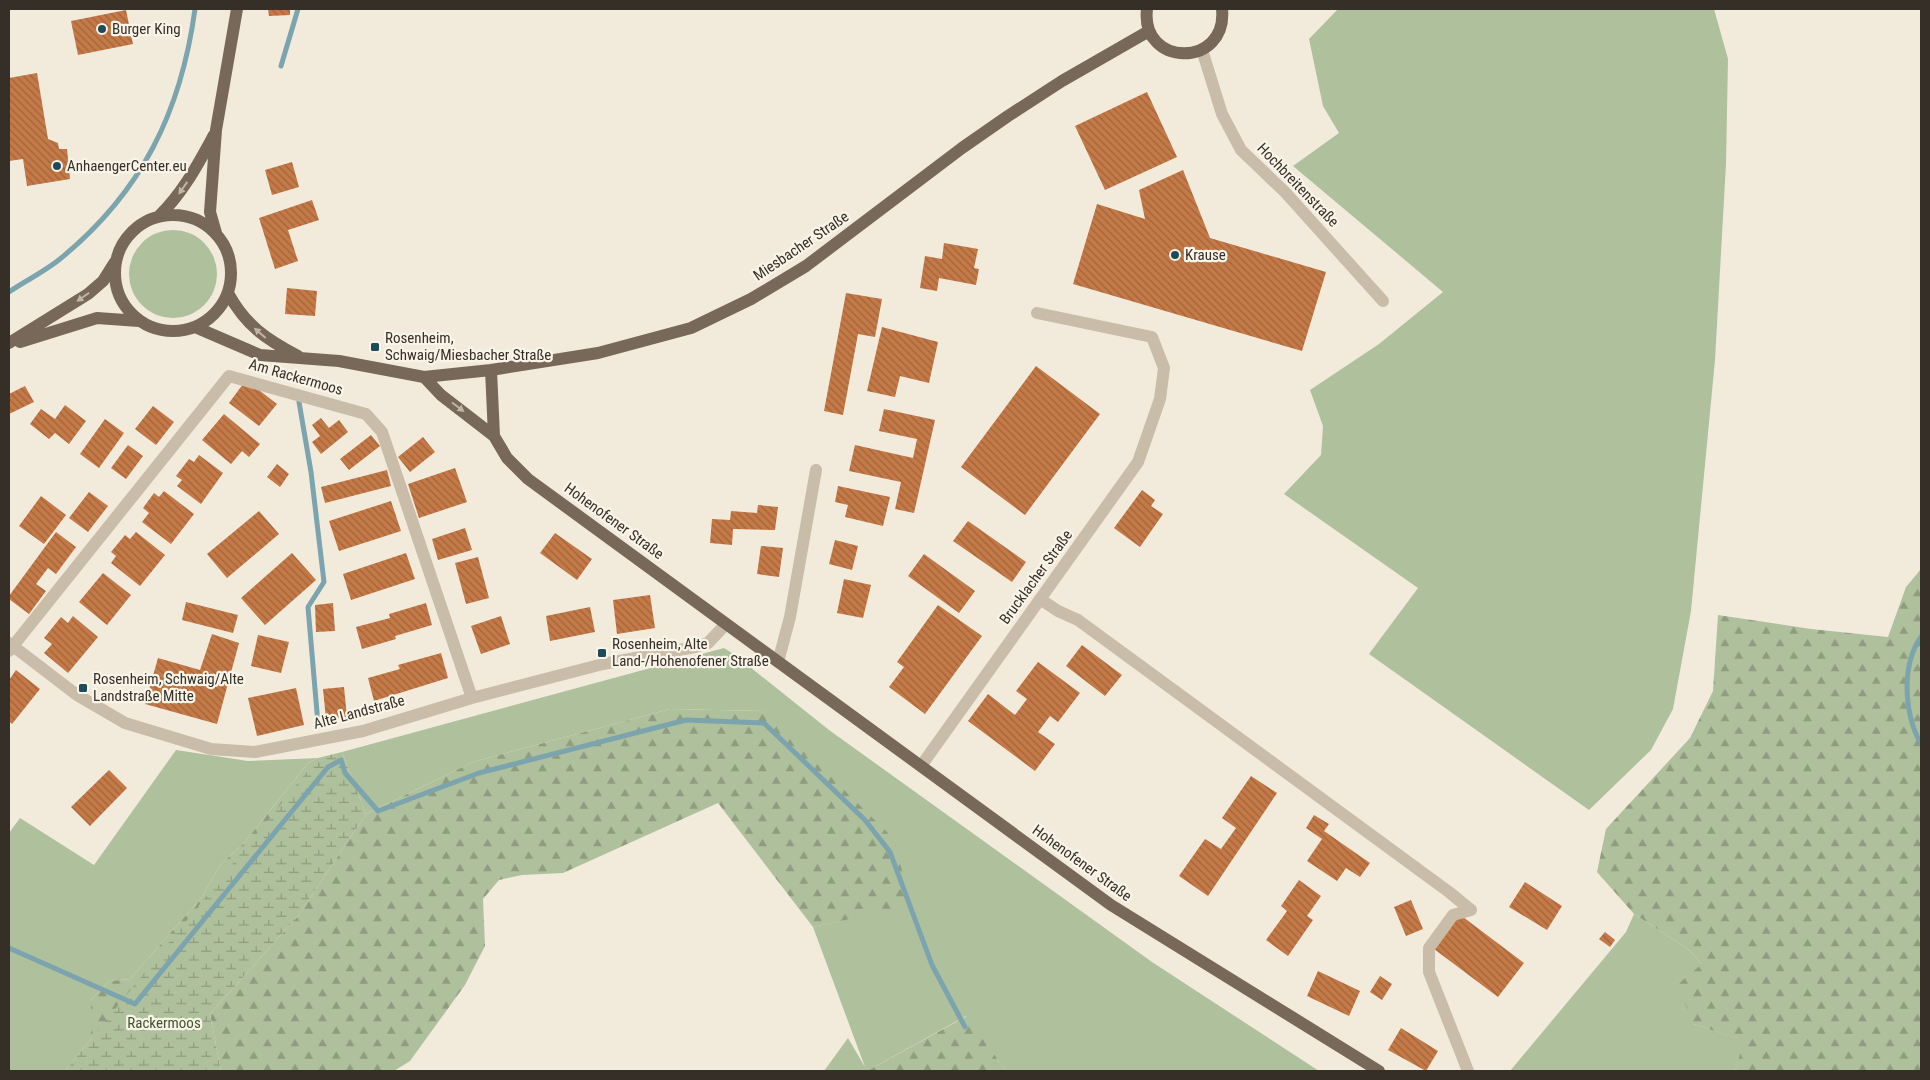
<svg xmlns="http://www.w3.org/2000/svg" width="1930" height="1080" font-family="'Roboto Condensed',sans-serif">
	<defs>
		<pattern id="forest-firs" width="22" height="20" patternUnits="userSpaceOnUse" patternTransform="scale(1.25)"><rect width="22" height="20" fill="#afc09c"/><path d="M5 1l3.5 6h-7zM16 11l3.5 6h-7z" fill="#8f9c7f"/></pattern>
		<pattern id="wetland-marsh" width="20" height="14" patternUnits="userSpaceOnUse" patternTransform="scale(1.25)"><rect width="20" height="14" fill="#afc09c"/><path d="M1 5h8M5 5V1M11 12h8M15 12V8" fill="none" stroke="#8f9c7f"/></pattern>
		<pattern id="building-back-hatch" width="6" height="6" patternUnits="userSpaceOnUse" patternTransform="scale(1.25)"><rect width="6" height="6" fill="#c47947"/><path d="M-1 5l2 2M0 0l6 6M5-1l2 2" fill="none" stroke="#a0643b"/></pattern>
	</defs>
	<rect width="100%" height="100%" fill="#f2ebdc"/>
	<path fill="#afc09c" d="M1338,9H1714L1728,59L1726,164L1715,360L1691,611L1673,709L1651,750L1589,810L1369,654L1418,588L1284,494L1321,455L1323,426L1310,390L1379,344L1443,292L1293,166L1339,133L1323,106L1309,39Z
		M129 274a44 44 0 1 1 88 0a44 44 0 1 1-88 0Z
		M724,648L735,655L829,730L1152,962L1319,1071H1006L966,1016L867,1071H824L848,1038L865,1067L813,927L910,905L764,711L670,709L473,762L366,814L342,752Z
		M176,750L248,761L318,758L308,763L244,843L220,865L202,897L130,979L109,981L91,1000V1039L65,1071H9V833L20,818L94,865Z
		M1634,914L1688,949L1702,964L1694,1024L1745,1041L1735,1071H1510L1626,932Z"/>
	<path fill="url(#forest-firs)" d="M1921,569V1071H1735L1744,1041L1694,1024L1677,985L1702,964L1688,949L1634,914L1597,872L1606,829L1690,738L1713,691L1718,615L1811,629L1888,637L1906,587Z
		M670,709L764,711L895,840L910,906L813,927L718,803L563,873L522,875L499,880L483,899L485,946L465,985L410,1061L394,1071H221L210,1014L298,916L366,814L473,762Z
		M318,758L331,763L91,1039V1000L109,981L130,979L202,897L220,865L244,843L308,763Z
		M967,1016L1006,1071H867Z"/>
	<path fill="url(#wetland-marsh)" d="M342,752L366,814L298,916L210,1014L221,1071H65L318,758Z"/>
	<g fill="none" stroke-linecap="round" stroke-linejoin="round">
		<path stroke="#7ba4ae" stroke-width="5" d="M281,66L298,9
			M9,292C25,281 44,272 60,259C142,192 181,112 195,9
			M299,402L311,472L324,582L308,607L318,724
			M1921,637C1901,665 1904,714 1921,744
			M9,948L135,1004L328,767L341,760L345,773L378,811L479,773L686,720L764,723L865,820L890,852L932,965L965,1027"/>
	</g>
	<path fill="url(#building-back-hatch)" d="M268,9H290V15L269,16Z
		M126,10L133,44L78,55L71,21Z
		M37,73L48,139L58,143L59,149H67L70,179L27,186L23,159L9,161V78Z
		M1147,92L1177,157L1105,190L1075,126Z
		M292,162L299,187L272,195L265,170Z
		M1183,170L1210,238L1326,272L1302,351L1073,284L1097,204L1145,219L1139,190Z
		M312,200L319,220L288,230L298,261L275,269L259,218Z
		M944,243L978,249L974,268L979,269L976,285L939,278L937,291L920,288L925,256L942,259Z
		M287,288L317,291L315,316L285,314Z
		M846,293L882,299L875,337L858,334L843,415L824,411Z
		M882,327L938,342L929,383L900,376L895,397L867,391Z
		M1036,366L1100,414L1025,515L961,467Z
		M246,380L277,404L259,426L229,403Z
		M25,386L34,402L9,414V394Z
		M65,405L86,421L69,444L55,433L49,439L30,424L41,409L55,419Z
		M153,406L174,422L156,445L135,429Z
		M884,409L935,420L914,513L895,509L901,482L849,471L855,445L913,458L917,439L879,431Z
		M224,414L260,444L249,457L242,451L231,464L202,440Z
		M321,418L329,428L339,420L348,432L321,454L312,442L320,436L312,425Z
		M105,419L124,433L99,468L80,454Z
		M371,435L380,446L349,470L340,459Z
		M423,437L435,452L410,472L398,457Z
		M128,445L143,456L126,479L111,468Z
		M199,455L223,473L201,504L177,486L182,480L176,476L189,459L194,462Z
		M277,464L289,474L280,487L267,477Z
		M455,468L467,502L419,518L408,484Z
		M387,470L391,486L325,503L321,487Z
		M838,486L890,497L883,526L845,517L848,505L835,502Z
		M1142,490L1155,500L1151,506L1163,514L1140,547L1114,528Z
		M164,491L194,514L171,544L142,522L149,513L143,508L154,493L159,497Z
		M89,492L108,506L88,532L69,518Z
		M41,496L66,515L44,544L19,526Z
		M391,501L401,531L339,551L329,521Z
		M758,505L778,507L775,530L733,529L732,545L710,543L712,519L730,520L731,511L757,513Z
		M259,511L279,534L227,578L207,554Z
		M968,521L1026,562L1012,582L953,541Z
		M465,528L472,550L438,560L432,539Z
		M56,532L76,547L56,574L48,568L36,584L46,591L29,614L9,599V596Z
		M136,532L165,555L140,586L111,563L116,556L111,552L125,535L130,539Z
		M555,533L592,559L577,580L540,553Z
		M835,540L858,546L852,570L829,564Z
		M761,546L783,548L779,577L757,574Z
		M292,553L316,580L265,625L241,598Z
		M406,553L415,579L351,600L343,574Z
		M924,554L975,591L959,613L908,576Z
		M478,557L489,598L466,604L455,563Z
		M103,573L131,595L107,625L79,602Z
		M844,579L871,585L863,618L837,613Z
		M650,595L655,628L617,634L613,600Z
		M186,602L238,615L233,633L182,620Z
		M333,603L335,631L316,632L315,605Z
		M426,603L432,625L395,636L396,639L362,649L356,627L390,618L389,614Z
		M938,605L982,636L925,714L889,687L904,667L897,662Z
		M590,607L595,632L550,641L546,616Z
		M73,616L98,637L68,673L44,653L52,644L44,638L61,617L68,623Z
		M501,616L510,644L481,654L471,626Z
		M212,634L239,643L217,724L145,704L158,658L200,670Z
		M258,635L289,642L281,673L251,666Z
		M1082,645L1122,675L1105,696L1066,666Z
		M441,653L448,678L374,701L368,678L400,669L398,665Z
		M1038,662L1080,693L1058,722L1050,716L1038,732L1055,744L1035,771L968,721L988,694L1015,715L1027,699L1016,691Z
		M16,670L40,689L12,724L9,721V680Z
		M344,687L347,717L326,719L323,689Z
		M296,688L304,725L257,736L248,698Z
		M109,770L127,788L90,826L71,807Z
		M1251,776L1277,793L1208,896L1179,876L1205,839L1221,849L1236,828L1222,818Z
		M1314,815L1329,824L1324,831L1370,863L1360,877L1346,868L1337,881L1307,861L1322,839L1306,828Z
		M1299,880L1321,896L1307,916L1313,920L1288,956L1266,940L1287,911L1281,906Z
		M1525,882L1562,906L1547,930L1509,907Z
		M1411,900L1423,929L1406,936L1394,907Z
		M1459,914L1524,963L1498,997L1434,949Z
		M1605,932L1615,940L1610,947L1599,939Z
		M1318,971L1360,991L1349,1016L1307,996Z
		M1380,976L1392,984L1382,1000L1370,992Z
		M1401,1028L1438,1051L1426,1071L1388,1050Z"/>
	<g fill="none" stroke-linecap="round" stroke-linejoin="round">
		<path stroke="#c9bca8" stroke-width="12" d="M1202,50L1222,114L1241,150L1285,192L1383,301
			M1040,599L1058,611L1078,620L1449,892L1471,910
			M9,643L77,695L125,723L211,749L255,752L363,731L472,698L603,664L695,647L708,643L726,624
			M9,651L229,376L366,414L382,432L472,698
			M778,662L790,617L816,470
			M921,766L1138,462L1160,399L1164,368L1152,337L1037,313
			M1468,1071L1429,972V948L1453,915L1471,910"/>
		<path stroke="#786859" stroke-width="12" d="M1147,9C1140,68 1228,68 1222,9
			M115 273a58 58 0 1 1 116 0a58 58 0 1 1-116 0Z
			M159,216C183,193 198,164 214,135
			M216,233L210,212L216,130L237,9
			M228,293C246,326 266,339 298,356
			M195,327L260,355L339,361L424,377L491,370L598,353L691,328L751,299L806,266L962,148L1008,116L1062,81L1149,31
			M20,342L97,318L139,321
			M9,343L88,294L103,281L115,262
			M491,370L494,436L507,458L528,479L1111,905L1379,1071
			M424,377L441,395L494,436"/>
	</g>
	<defs><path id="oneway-solid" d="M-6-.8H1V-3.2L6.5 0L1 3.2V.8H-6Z" transform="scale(1.25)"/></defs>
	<g fill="#bfb5a8">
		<use href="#oneway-solid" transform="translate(183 188) rotate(125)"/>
		<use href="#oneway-solid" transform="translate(83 297) rotate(145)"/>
		<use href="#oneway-solid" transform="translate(260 333) rotate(-139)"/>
		<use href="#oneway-solid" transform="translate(458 407) rotate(37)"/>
	</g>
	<g fill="#1e4b57" stroke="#f9f4e8" stroke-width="2">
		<circle cx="102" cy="29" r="5"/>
		<circle cx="57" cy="166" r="5"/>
		<circle cx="1175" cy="255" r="5"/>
		<rect x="370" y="342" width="10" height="10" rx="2.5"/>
		<rect x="597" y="648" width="10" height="10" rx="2.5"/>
		<rect x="78" y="683" width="10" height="10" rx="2.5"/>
	</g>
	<g text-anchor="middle" stroke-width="4.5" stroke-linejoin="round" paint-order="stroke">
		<g font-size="15" fill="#362f28" stroke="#f9f4e8" text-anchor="start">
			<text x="112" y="34">Burger King</text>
			<text x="67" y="171">AnhaengerCenter.eu</text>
			<text x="1185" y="260">Krause</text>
			<text x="385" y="343">Rosenheim,<tspan x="385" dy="17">Schwaig/Miesbacher Straße</tspan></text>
			<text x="612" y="649">Rosenheim, Alte<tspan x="612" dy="17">Land-/Hohenofener Straße</tspan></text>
			<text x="93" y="684">Rosenheim, Schwaig/Alte<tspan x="93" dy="17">Landstraße Mitte</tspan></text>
		</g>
		<g font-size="15" fill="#362f28" stroke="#f9f4e8">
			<text transform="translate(1298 185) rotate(46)" y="5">Hochbreitenstraße</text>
			<text transform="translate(801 246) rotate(-34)" y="5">Miesbacher Straße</text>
			<text transform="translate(296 377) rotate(16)" y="5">Am Rackermoos</text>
			<text transform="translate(614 521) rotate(36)" y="5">Hohenofener Straße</text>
			<text transform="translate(1036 577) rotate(-54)" y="5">Brucklacher Straße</text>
			<text transform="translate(359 712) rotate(-15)" y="5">Alte Landstraße</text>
			<text transform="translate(1082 863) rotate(36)" y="5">Hohenofener Straße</text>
		</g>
		<g font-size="15" fill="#3f542c" stroke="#f9f4e8">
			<text x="164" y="1028">Rackermoos</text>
		</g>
	</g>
	<rect width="1930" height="1080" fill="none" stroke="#362f28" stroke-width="20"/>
</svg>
